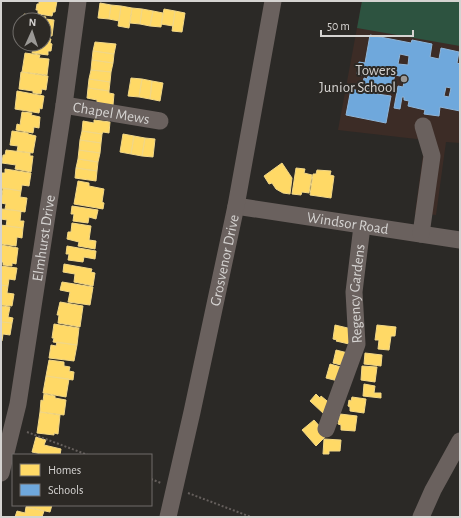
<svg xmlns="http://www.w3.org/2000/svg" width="461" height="518" font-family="'Alegreya Sans',sans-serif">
	<rect width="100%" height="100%" fill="#2b2926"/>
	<path fill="#3c2c26" d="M362,1H460V143L446,142L436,215L415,213L425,140L338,130Z"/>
	<path fill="#2d5340" d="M362,1H460V46L357,28Z"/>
	<path fill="#ffd966" stroke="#f2d786" d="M39,1H57L55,12H53L52,16L38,14V10H36L37,4H39Z
		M100,3L111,5L109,19L98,18Z
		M111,5L121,6L119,21L109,19Z
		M121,6L132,8L129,28L118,26Z
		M132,8L142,9L140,24L130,23Z
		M142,9L153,11L150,26L140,24Z
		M164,9L175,11L173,26L161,24Z
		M153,11L163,13L161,27L150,26Z
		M175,11L185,13L182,32L172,31Z
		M24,14L38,17L39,16L46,17L45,19L54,20L52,36L44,35V20H24Z
		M44,38L51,39L50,43L52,44L51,51H48V55L32,53L33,49L22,47L23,44H44Z
		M95,42L116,44L114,54L93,51Z
		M93,51L114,54L113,63L92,60Z
		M25,53L40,55L39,58L49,59L47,75L22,72Z
		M92,60L113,63L111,72L91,70Z
		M91,70L111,72L110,82L89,79Z
		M21,72L48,76L46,90L42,89L41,94L33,93V91L19,89Z
		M131,78L142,79L139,97L128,96Z
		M89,79L110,82L109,91L88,88Z
		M142,79L152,81L150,99L139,97Z
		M152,81L163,83L160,101L150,99Z
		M88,88L109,91V93L114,94L113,105L97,103V100L87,98Z
		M17,91L44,96L42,109L40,108L39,113L15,109Z
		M22,112L32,113L31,115L40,117L39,128L34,127L33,133L16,130L17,124L20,125Z
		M94,120L110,122L109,133L103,132L102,134L82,131L83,121L94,123Z
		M12,131L28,133V134L36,136L33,153L17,151L18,146L10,145Z
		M82,131L102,134L101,143L80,140Z
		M123,134L134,136L131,154L120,152Z
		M134,136L145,138L142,156L131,154Z
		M145,138L155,139L153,157L142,156Z
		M80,140L101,143L100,153L79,150Z
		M6,150L30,153V156H33L31,172L15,169L16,165L2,163L3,155H5Z
		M79,150L100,153L98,162L78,159Z
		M78,159L98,162L97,171L76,168Z
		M282,163L292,178L290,194L283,193L276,189L272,183L269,184L264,176Z
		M76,168L97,171L96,181L75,178Z
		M296,168L305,169L304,173L312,175L309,193L302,192L301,195L292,194Z
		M5,169L31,173L29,186L22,185L21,191L1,188V173H5Z
		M317,170L331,171L330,175L334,176L331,198L310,195L313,174H316Z
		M78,181L89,183V186L104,189L102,202L104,203L103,209L74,204Z
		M3,188L21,191L20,197L27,198L25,212L5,209L6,204L1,203Z
		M72,206L98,210L96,219L89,217L88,223L73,221L74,214H71Z
		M2,209L21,211L20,221H24L23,228L6,226L7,220L1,219Z
		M72,223L91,226L89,240L96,241L95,249L78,246L79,242L67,239L68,232H71Z
		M1,225L23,228L22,238L17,237L16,246L1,244Z
		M1,245L18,248L16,264L12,263V266L3,265V262H1Z
		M67,246L96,251L95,259L84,257L83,262L68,260L69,254H66Z
		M64,264L92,269L91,272L95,273L93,286L74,282L75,274L63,272Z
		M1,266L17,268L15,280L9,279L8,286L1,285Z
		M62,282L93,287L90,305L68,302L70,292L60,290Z
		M1,285L8,286L7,293L14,294L12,306L1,305Z
		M60,302L83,306L80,327L58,323L59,315H57Z
		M1,306L10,307L8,317L13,318L12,323L1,322Z
		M1,322L12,323L10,335L3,334L2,341H1Z
		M54,324L79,328L77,345L53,342L54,338H52Z
		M335,325L352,329L349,344L336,341L337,340L333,339Z
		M377,325L396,327L395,336H391L389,350L378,349L379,340H375Z
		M57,342L77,345L74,361L49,358L51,345L56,346Z
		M336,350L348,353L345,366L333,363Z
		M365,353L382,355L381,366L364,364Z
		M49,360L64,362V366L70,367L69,371L74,372L73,380L46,376Z
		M330,364L341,367L338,381L326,378Z
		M362,366L377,367L375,382L361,380Z
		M46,376L69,379L66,397L43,393Z
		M364,384L375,386L374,393H381V398L363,396Z
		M44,394L55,396V398L66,400L64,415L40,412L41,400L43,401Z
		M316,394L320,398L321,396L332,405L324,414L310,401Z
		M352,397L366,399L364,413L350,411V407L348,406L349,400L351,401Z
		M40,412L60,415L58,434L54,433V435L37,433Z
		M340,414L357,416L355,431L341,430V425L338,424Z
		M314,420L323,430L326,436L316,446L302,430Z
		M36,437L46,440L44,445L61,449L60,455H41V454L32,452Z
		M324,439L341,440L340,451H329V454H323Z
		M27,505H52L50,512L26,507Z
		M26,507L44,511L42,517H43H15L17,511L25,513Z"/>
	<path fill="#6fa8dc" stroke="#8eb5d9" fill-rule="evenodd" d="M370,35L411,43L412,40L432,44L430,57L439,59L441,48L459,52L457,63L460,64V111L440,107L439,116L424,114L425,110L408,106L409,101L404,100V97H402L400,109L394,108L398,86L403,87L405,77L395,75L392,86L381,84L380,91L378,90L377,94L391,96L386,123L346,115L351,89L365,92L366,88L362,87L364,78L367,79L368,76L357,74L359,62L365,63ZM400,54L409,56L408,65L398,64ZM446,87L451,88L449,97L444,96Z"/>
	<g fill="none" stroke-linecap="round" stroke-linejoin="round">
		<path stroke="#655f5c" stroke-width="2" stroke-dasharray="2 2" stroke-linecap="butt" d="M27,432L88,455
			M151,479L161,483
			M188,493L251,517"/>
		<g stroke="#6a615e" stroke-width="17">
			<path id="s1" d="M64,105L160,121"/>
			<path id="s2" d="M236,206L460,240"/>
			<path d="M421,234L432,156L423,126"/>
			<path id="s3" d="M326,429L357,344L354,292L362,226"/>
			<path id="s4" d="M1,473L18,404L64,105L78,1"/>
			<path id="s5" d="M168,517L192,412L236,206L273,1"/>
			<path d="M421,517L433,490L460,441"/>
		</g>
	</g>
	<circle fill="#9a9895" stroke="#2c2925" stroke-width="1.5" cx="404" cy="79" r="4"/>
	<g text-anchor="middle" stroke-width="4" stroke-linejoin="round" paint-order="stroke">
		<g font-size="15" fill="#d5d3d1" stroke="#2c2925" text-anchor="end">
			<text x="396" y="75">Towers<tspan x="396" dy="17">Junior School</tspan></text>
		</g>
		<g font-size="15" fill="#d5d3d1" stroke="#2c2925">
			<text dy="5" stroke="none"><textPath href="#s1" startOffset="48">Chapel Mews</textPath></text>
			<text dy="5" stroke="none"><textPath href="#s2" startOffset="113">Windsor Road</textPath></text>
			<text dy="5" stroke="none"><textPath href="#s4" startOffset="239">Elmhurst Drive</textPath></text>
			<text dy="5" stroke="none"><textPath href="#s5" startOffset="263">Grosvenor Drive</textPath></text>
			<text dy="5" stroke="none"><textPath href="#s3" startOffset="141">Regency Gardens</textPath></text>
		</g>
	</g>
	<rect width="461" height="518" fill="none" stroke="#d5d3d1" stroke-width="4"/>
	<rect x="12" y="454" width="140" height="52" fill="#2c2925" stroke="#706d6a"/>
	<rect x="20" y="464" width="20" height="12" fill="#ffd966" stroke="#706d6a"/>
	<text x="48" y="474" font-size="12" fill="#d5d3d1">Homes</text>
	<rect x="20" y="484" width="20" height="12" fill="#6fa8dc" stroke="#706d6a"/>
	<text x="48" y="494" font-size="12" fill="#d5d3d1">Schools</text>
	<g transform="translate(32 32) rotate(3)"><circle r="19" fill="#2c2925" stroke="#706d6a"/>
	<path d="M0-3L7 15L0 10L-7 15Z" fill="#9a9895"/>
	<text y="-6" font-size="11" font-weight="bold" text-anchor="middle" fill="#d5d3d1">N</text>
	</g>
	<path d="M321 30v6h92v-6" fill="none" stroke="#d5d3d1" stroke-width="2"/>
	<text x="327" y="30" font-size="12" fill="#d5d3d1" stroke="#2c2925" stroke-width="3" paint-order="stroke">50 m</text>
</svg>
